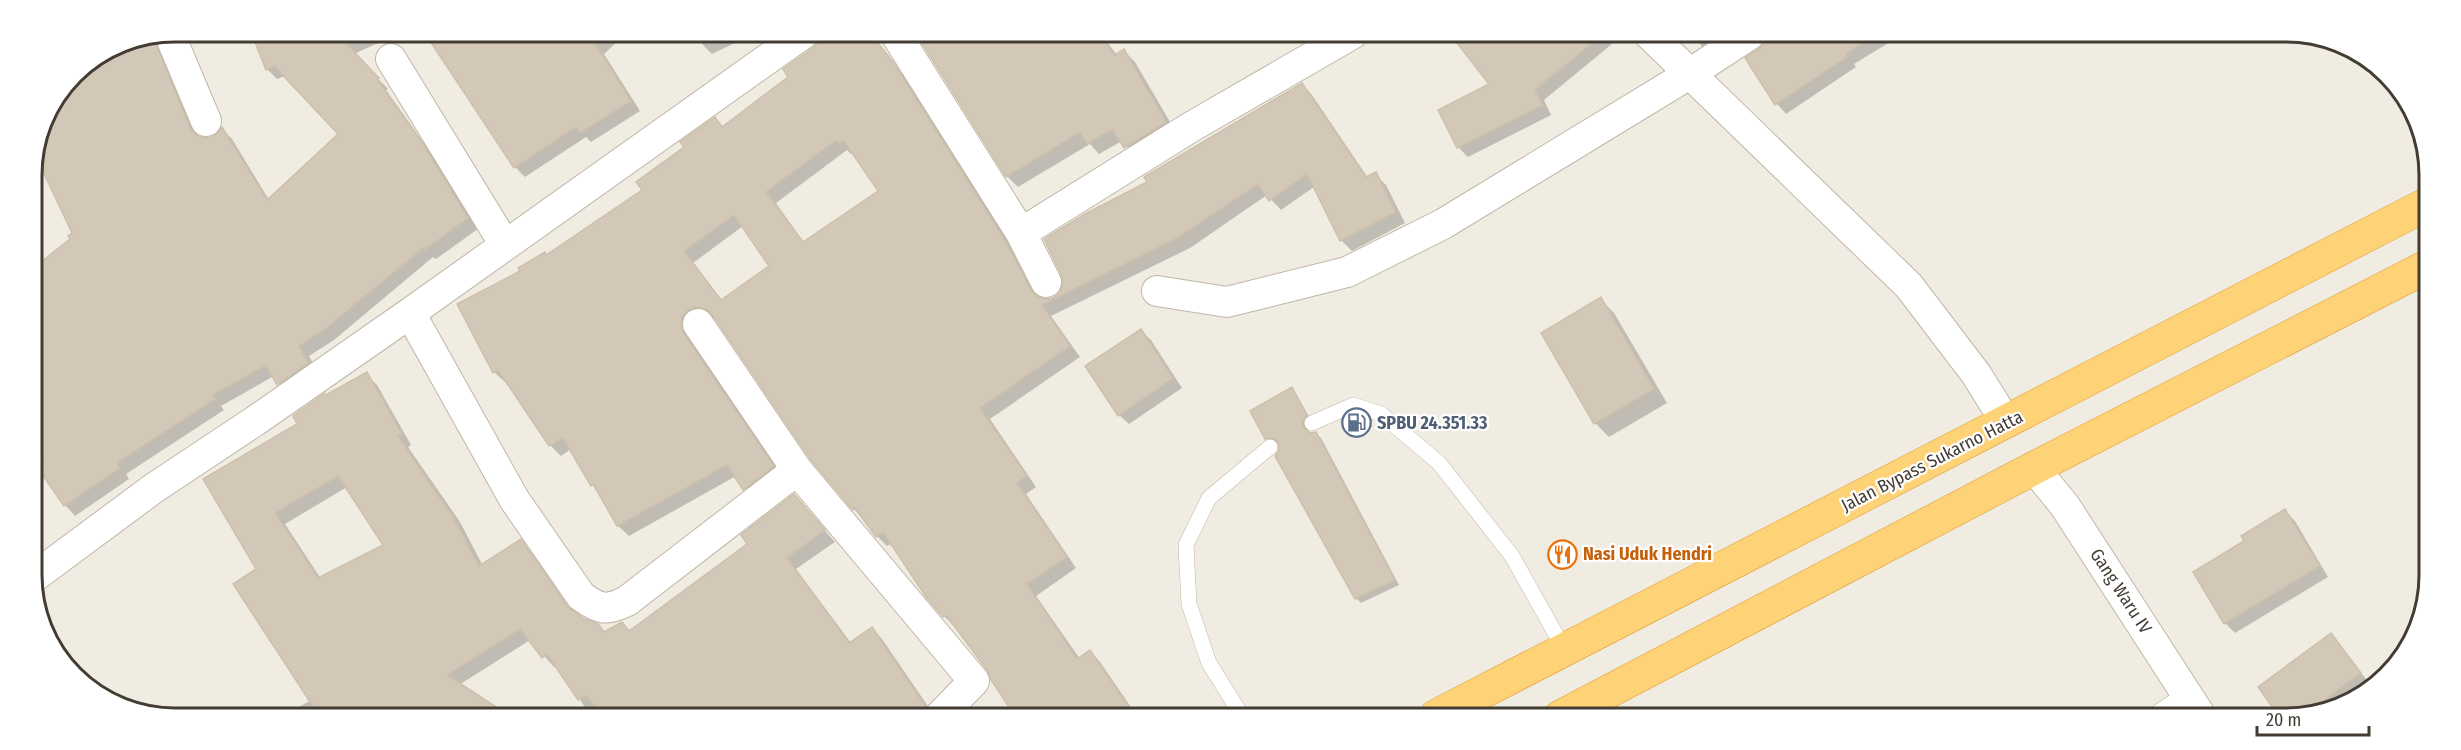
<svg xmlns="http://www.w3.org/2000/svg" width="2461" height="750" font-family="'Fira Sans Condensed',sans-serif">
	<rect width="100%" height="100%" fill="#f1ece2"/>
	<path fill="#0003" fill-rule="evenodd" d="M252,32H402L354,54L388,89L386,90L433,156L478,229L436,259L433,257L334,340L309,356L318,373L288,394L274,376L221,406L224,410L126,474L129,479L75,516L65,505L33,459L32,271L175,159L47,164L37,142L43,120L74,73L121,42L165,33L163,51L199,138L204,140L214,138L222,129L232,139L269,200L341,134L285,76L277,79L267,69Z
		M426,32L626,33L604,54L640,111L591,142L586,137L525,177L515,167Z
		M697,33H756L712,54L702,44Z
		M822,33H871L903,75L1016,254L1039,299L1044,301L1054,299L1061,293L1149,183L1302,85L1312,95L1368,178L1375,174L1386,185L1405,223L1352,251L1341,240L1314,187L1281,210L1267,195L1190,248L1051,316L1080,357L990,419L1036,487L1026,494L1076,568L1036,596L1080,659L1090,652L1100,662L1137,716L997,715L1011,706L989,669L956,625L954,626L944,616L891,544L887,546L877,536L812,459L717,319L709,317L691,336L694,345L783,477L754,499L736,476L629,536L618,526L571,449L561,456L550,445L507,381L505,382L494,372L547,256L644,190L715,119L723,128L790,77L821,41ZM847,150L851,154L853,152L880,191L804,243L776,203ZM743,226L771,266L722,301L693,263Z
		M931,33L1101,34L1117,55L1124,51L1135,62L1177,134L1137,158L1122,141L1099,154L1090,144L1018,187L1007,176Z
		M1452,34L1605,35L1612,44L1544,100L1551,115L1468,157L1458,147L1491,85Z
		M1692,35H1727L1705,50Z
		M1767,35H1892L1895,39L1854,64L1856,67L1786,114L1777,104L1765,44Z
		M1600,299L1614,313L1667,403L1609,437L1595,423Z
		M1141,331L1151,340L1182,388L1129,424L1119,415Z
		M366,374L377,385L411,445L408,447L460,522L483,566L521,541L531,552L573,613L605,633L622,623L630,632L749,544L794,496L835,542L796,569L851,643L872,628L882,639L934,715H590L557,665L554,667L530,640L459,685L504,714H287L311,700L258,570L299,425L326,397ZM347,487L385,545L321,579L285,524Z
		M1292,389L1311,420L1307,427V432L1316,433L1321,438L1399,585L1361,603L1356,598L1281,450L1279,442L1271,443L1266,438Z
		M2285,511L2295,521L2328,577L2235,633L2225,623L2246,542Z
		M2331,635L2369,683L2334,709L2295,718H2282L2260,687Z"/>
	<path fill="#d3c8b8" stroke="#cdc0ab" stroke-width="1.5" fill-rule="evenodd" d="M251,32H335L379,78L377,79L423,144L468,218L424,250L423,248L324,330L299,346L308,363L277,385L266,365L213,395L215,399L117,463L120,468L64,506L37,467L44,462L33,445L32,269L70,239L68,236L72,233L40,165L45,163L37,144L43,120L74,73L121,42L153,36L190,128L196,135L204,138L213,137L222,127L267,200L338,134L274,66L266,70Z
		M424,32H588L631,101L580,133L576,127L514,168Z
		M821,33H870L893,62L1006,242L1031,290L1036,296L1045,299L1053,298L1060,292L1063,282L1061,274L1044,239L1085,214L1147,182L1144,177L1302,83L1366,177L1376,172L1396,212L1340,241L1307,174L1269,201L1258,184L1179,237L1042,305L1070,346L980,408L1027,476L1017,483L1067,557L1027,584L1077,659L1090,650L1135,716H1015L991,680L987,670L946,615L943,617L926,597L883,532L876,537L855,508L853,510L811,460L712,314L706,309L697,307L688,310L682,317L681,326L683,333L774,466L743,490L727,465L617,526L593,484L591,486L563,438L549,446L498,370L493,373L457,304L520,271L518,268L545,252L546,255L642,190L636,182L684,147L680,142L715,117L722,127L788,77L783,69L814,47L819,41ZM836,140L839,144L844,141L878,191L803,242L766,192ZM734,215L769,266L721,300L684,251Z
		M929,33L1100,34L1115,55L1124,49L1166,122L1124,148L1112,129L1087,144L1080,132L1006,177L920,40Z
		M1450,34H1485L1602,35L1535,90L1543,105L1457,148L1438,110L1489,84Z
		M1766,35H1875L1846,54L1847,57L1775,105L1745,58L1759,49L1764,43Z
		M1601,297L1654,389L1594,424L1541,333Z
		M1141,329L1173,378L1118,416L1085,366Z
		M367,372L402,434L398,436L448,510H449L479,566L521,539L567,606L584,619L598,624L604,632L622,622L629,631L747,544L741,535L794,494L825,530L787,558L849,643L872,627L926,707L924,715H601L586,695L578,700L547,654L542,658L520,629L447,675L507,714H318L233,584L256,569L203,479L297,424L293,416L325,393L326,395ZM338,476L383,545L318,578L275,513Z
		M1292,387L1307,415L1302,421L1303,427L1310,433L1316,432L1395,580L1355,599L1275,456L1279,450L1278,441L1273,438L1265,439L1250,411Z
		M2285,509L2320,566L2224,624L2193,572L2244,541L2241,536Z
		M2331,633L2361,673L2301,717L2280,718L2258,687Z"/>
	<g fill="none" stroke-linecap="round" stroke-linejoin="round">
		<defs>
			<path id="service" d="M1312,423L1353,405L1381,414L1439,463L1512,556L1564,649
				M1242,716L1209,663L1189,604L1186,545L1209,498L1270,447
				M2149,718L2187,693"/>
			<path id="minor" d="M169,33L206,121
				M895,33L1021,233L1046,282
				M1650,35L1909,286L1976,374L2006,422
				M391,59L505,245
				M1021,233L1191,127L1352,34
				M1157,291L1227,302L1347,272L1443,224L1691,73L1749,35
				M410,313L514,499L581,596C600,610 606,611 627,601L797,470
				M698,324L797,470L974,681L941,715
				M2034,468L2065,506L2202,718
				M34,577L154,488L255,421L410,313L804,33"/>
			<path id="trunk" d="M1436,716L2427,204
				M1560,717L2034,468L2426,267"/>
		</defs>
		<use href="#service" stroke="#bfb7a8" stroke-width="16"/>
		<use href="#minor" stroke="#bfb7a8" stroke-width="32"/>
		<use href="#trunk" stroke="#dd9b30" stroke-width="34"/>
		<use href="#service" stroke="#fff" stroke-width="15"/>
		<use href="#minor" stroke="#fff" stroke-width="30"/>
		<use href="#trunk" stroke="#fed277" stroke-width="33"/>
	</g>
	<defs>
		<symbol id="fuel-ring" viewBox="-11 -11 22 22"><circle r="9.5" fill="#fff" stroke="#5c6f8a" stroke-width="1.5"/><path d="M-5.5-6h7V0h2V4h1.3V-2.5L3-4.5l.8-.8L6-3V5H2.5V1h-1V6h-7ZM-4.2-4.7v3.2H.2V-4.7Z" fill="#5c6f8a"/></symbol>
		<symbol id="restaurant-ring" viewBox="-11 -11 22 22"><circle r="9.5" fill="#fff" stroke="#e8710a" stroke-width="1.5"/><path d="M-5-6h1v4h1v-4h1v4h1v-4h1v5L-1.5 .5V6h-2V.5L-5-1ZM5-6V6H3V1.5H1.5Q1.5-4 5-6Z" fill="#e8710a"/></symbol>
	</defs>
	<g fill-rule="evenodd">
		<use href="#fuel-ring" x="1340" y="406" width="33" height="33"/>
		<use href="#restaurant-ring" x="1546" y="538" width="33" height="33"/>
	</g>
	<g text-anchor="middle" stroke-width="4.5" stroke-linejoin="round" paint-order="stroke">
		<g font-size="18" font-weight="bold" fill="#4e5e75" stroke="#fff" text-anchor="start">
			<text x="1377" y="429">SPBU 24.351.33</text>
		</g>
		<g font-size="18" fill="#433c33" stroke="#fff">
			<text transform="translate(1932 461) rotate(-27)" y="6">Jalan Bypass Sukarno Hatta</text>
			<text transform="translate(2121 591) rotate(57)" y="6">Gang Waru IV</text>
		</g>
		<g font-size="18" font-weight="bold" fill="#c56008" stroke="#fff" text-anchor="start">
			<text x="1583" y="560">Nasi Uduk Hendri</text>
		</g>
	</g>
	<path d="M0 0H2461V750H0ZM175 42H2286A133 133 0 0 1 2419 175V575A133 133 0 0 1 2286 708H175A133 133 0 0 1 42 575V175A133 133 0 0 1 175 42Z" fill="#fff" fill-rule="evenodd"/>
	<path fill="none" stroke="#433c33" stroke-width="3" d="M175 42H2286A133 133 0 0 1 2419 175V575A133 133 0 0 1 2286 708H175A133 133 0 0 1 42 575V175A133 133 0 0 1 175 42Z"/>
	<path d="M2257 726v9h112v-9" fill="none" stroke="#433c33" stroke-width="3"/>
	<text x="2266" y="726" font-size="18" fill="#433c33" stroke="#ffffff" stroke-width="4.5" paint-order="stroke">20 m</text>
</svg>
